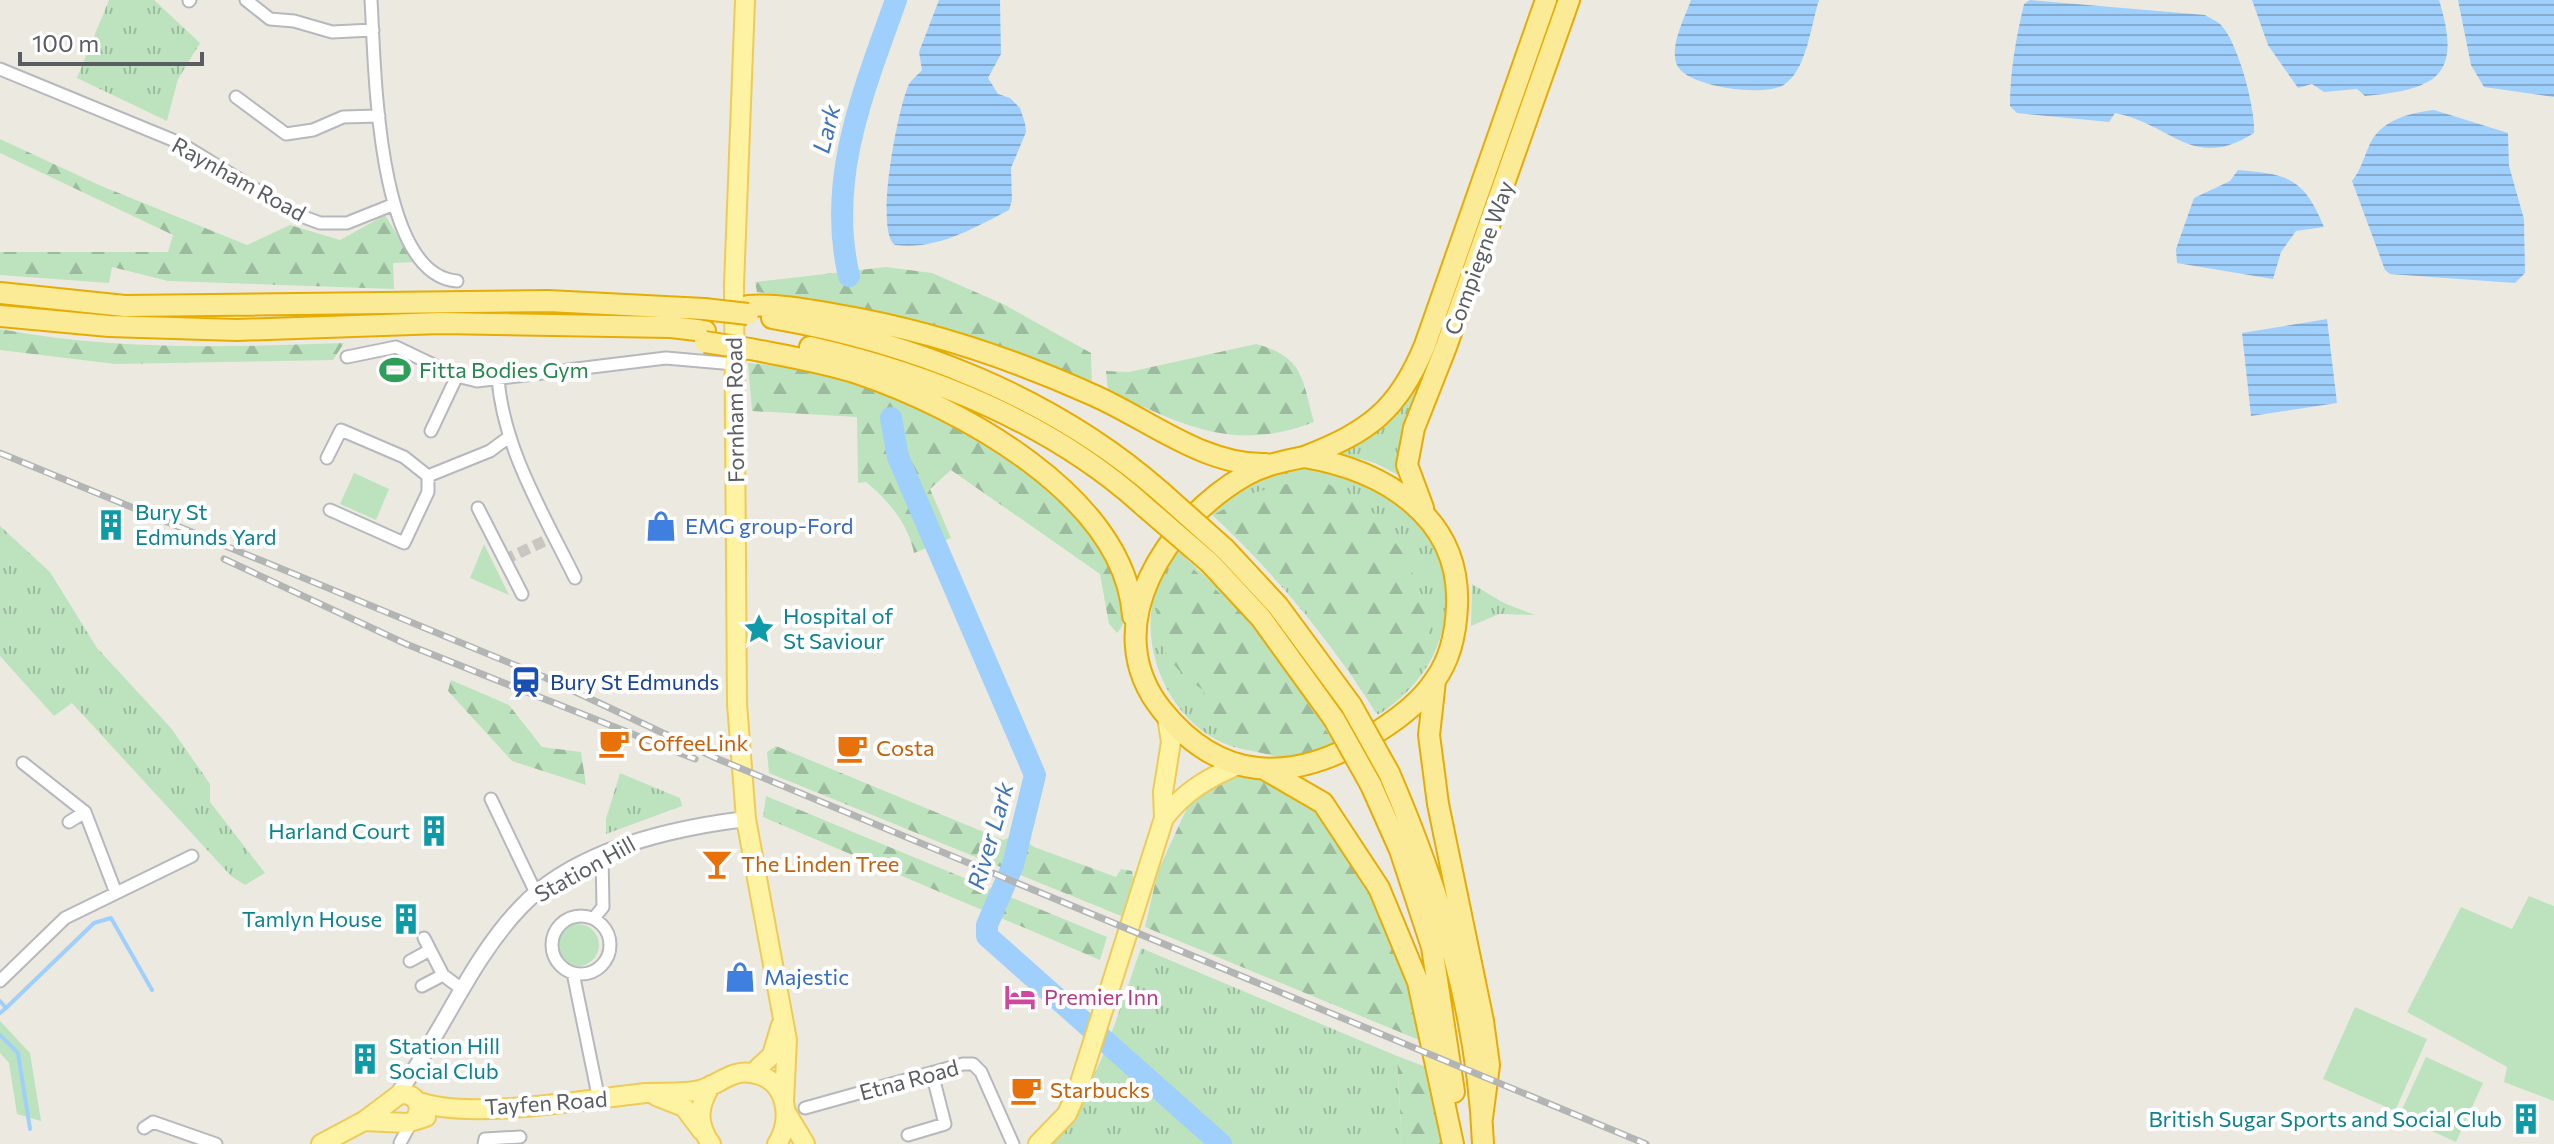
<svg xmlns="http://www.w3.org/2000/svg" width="2554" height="1144" font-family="Commissioner,sans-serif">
	<defs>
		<pattern id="grass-tufts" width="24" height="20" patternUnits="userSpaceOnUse" patternTransform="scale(2)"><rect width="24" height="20" fill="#bce3be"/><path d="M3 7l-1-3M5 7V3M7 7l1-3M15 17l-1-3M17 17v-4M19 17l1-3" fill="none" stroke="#9cbb9e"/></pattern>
		<pattern id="forest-firs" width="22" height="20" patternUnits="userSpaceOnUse" patternTransform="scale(2)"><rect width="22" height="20" fill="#bce3be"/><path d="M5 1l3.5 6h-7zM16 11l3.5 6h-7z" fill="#9cbb9e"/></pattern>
		<pattern id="water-rules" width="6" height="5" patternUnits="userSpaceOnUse" patternTransform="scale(2)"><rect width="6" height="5" fill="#9fcffd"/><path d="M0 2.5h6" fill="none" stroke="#85abd0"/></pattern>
	</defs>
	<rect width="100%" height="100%" fill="#eceae0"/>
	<path fill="url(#grass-tufts)" d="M109,0H154L200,43L178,79L167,121L77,78Z
		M1429,369L1408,420L1406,479L1375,463L1335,452C1381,428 1401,413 1429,369Z
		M1317,463C1335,470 1392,488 1402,499C1469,567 1459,664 1378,715C1329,639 1275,573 1209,512L1257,475Z
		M0,526L50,572L97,648L171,728L210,784V802L265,873L245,885L231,876L72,703L54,716L0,656Z
		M1177,550L1271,638L1335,740C1317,748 1299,748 1280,748C1269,749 1255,752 1243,749C1179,736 1140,661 1153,600C1158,582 1167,566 1177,550Z
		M1472,584L1504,603L1535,615L1499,614L1471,626Z
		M620,773L680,798L682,806L606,834V819Z
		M1141,948L1397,1056L1402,1144H1052C1098,1088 1117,1016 1141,948Z"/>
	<path fill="url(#forest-firs)" d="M0,139L99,185L247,245L290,225L340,240L385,215L414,262L393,263L394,289L168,281L112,267L109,283L0,275V252H168L173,235L0,153Z
		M886,267L932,273L1005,305L1091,353L1092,383C984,334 873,310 757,292L755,282Z
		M0,329C113,351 229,347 344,343L333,360L115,364L0,350Z
		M1256,344C1304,357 1302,379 1314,422C1232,454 1181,423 1108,391L1106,371L1129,372Z
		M748,363C862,372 972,417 1056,495C1085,522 1105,539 1118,577C1124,597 1133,615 1117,633L1109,624L1100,574L951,470L930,489L951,538L914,553C908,524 889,501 866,482L858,483L857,417L752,411Z
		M1294,482L1327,483L1374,514L1406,557L1426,606L1430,647L1411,686L1376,713L1332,644L1284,583L1215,514L1253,493Z
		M1179,556L1252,623L1334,742L1322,750L1284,758L1243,749L1209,715L1203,690C1145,649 1148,615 1179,556Z
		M451,680L509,705L542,747L581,752L586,785L512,761L448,691Z
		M776,746L1003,840L1017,834L1034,847L1116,877L1121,869L1132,871L1136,892L1126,918L769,773L767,752Z
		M1237,774C1259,779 1281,784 1301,796C1342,820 1401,945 1412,992C1416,1007 1417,1024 1419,1040L1145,927L1158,871L1193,795Z
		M766,796L1107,937L1100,960L763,817Z
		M1397,1056L1429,1068L1445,1144H1402Z"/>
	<path fill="#bce3be" d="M354,473L389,489L376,520L340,504Z
		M484,544L509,595L470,578Z
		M2529,896L2554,906V1101L2504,1082L2507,1067L2407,1012L2461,907L2512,929Z
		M557 945a21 21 0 1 1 42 0a21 21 0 1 1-42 0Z
		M2355,1007L2427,1039L2395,1111L2323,1079Z
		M0,1021L30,1053L41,1121L17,1114L9,1063L0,1053Z
		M2426,1057L2483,1083L2456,1142L2399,1116Z"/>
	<path fill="url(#water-rules)" d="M939,0H1000L1001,54L988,78L998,94L1010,98L1020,108L1025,123L1026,132L1011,168L1012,200L1009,210C972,229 937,250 895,245C874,231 898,107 909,84C912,79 918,75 922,70L919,52Z
		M1691,0H1819C1811,24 1807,69 1785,84C1767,98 1686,87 1677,65C1669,47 1685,17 1691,0Z
		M2030,0L2205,15C2210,18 2217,21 2221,25C2238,42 2256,110 2254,133C2193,172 2172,124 2115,113L2109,122L2017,113L2010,106C2010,71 2016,38 2024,4Z
		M2252,0H2439C2463,77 2436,89 2365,96L2357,89L2324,92L2312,84L2298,88L2268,45Z
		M2458,0H2554V97L2484,87L2471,65Z
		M2434,110L2508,133L2509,166L2524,219L2525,273L2515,283L2390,274L2385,270L2352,181C2361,170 2363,159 2369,146C2380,120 2409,113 2434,110Z
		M2238,170C2288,174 2304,178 2324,227L2296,231L2281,252L2273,279L2177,263L2176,249L2194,198L2230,181Z
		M2327,319L2337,403L2251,416L2242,333Z"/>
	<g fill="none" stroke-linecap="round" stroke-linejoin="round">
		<path stroke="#9fcffd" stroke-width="4" d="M0,1001L6,1008L0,1013
			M6,1008L94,923L111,918L152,990
			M0,1035L18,1053L30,1129"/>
		<path stroke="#9fcffd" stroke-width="22" d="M849,276C826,179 864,90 896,0
			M891,418L898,457L1035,775L1013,865L987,925V936L1221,1144"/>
		<path stroke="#c7c6c0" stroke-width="11" stroke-dasharray="11 5.5" stroke-linecap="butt" d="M504,560L555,536"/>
		<defs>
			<path id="minor" d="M246,0L270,19L294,21L332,32L373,30
				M371,0C375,62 375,275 457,281
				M189,1L190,0
				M0,69L180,143L296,214L320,223H347L392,205
				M236,97L286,134L313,130L343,117L379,116
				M347,357L396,347L457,376L477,381L666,358L734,364
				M498,378C503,448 544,515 575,578
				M431,431L457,376
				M327,458L341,430L404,457L428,476V492L404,543L330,510
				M428,476L490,451L509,437
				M478,508L522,594
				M23,763L85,812L116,893
				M491,799L536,893
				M69,822L85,812
				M552 945a29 29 0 1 1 58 0a29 29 0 1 1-58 0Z
				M594,918L603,907L602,855
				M424,938L443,975L463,990
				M410,961L430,950
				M573,973L599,1100
				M0,981L65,918L192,856
				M422,986L443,975
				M805,1108L963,1064H973L981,1072L1013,1144
				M144,1128L153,1122L216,1144
				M908,1135L945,1124L932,1073
				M400,1143L412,1121
				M484,1144L485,1139L520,1137"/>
			<path id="tertiary" d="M396,1096C441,1037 469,961 521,907C575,850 672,828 746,819"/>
			<path id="primary" d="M745,0L734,285L737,704L746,819L787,1040L784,1101
				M1164,818C1185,791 1208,778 1238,765
				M753,1073L772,1055L781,1025
				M656,1096L684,1107L702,1131
				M417,1101C467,1121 589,1099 646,1093C663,1092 684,1094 700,1090C719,1085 730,1070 751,1073C786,1077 794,1118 777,1144
				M787,1114L805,1144
				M364,1121L407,1123L426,1117
				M321,1144L364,1121L400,1094C415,1093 423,1105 416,1118
				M711,1144C696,1123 698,1106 711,1085
				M1038,1144L1067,1114L1078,1089L1164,818L1163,792L1171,742L1167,717"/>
			<path id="trunk" d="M0,293L125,306L548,301L704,309
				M748,306C778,304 809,310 838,315C927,330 1011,358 1093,395C1148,419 1204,466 1266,464
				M0,316L109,326L237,330L441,323L671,327L705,331
				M772,318C911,342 1053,397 1160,491
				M810,347C930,374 1053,423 1145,507
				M750,349C786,356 823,362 857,373C959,407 1125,496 1133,616
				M1304,457C1382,470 1461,515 1457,606C1456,632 1451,658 1435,680C1419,705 1391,724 1366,739C1290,783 1220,782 1162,710C1095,627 1167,520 1246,475C1264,465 1284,461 1304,457Z
				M1304,457C1368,432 1398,411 1425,345L1546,0
				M1423,508L1407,465L1414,428L1446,347L1569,0
				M1225,549L1278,606L1351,705
				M1210,563L1261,618L1334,719
				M1435,681L1429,735L1438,804L1483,1021L1489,1065L1482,1118
				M1266,770L1323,803L1379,888L1418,982L1453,1144
				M1389,773C1440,891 1478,1014 1483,1144
				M1371,785L1400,850L1432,947L1454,1092"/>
		</defs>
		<use href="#minor" stroke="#b6b8bd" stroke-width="15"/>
		<use href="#tertiary" stroke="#b6b8bd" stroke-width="18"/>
		<use href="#primary" stroke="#eecb57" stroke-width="22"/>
		<use href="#trunk" stroke="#e7ac04" stroke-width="24"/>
		<use href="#minor" stroke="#fff" stroke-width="11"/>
		<use href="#tertiary" stroke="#fff" stroke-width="14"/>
		<use href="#primary" stroke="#fdf3a3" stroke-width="18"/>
		<use href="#trunk" stroke="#fceb96" stroke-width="20"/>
		<defs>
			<path id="rail" d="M0,453L544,677L718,759L1646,1144
				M224,559L406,644L695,759"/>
		</defs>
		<use href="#rail" stroke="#b3b4b4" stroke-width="7"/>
		<use href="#rail" stroke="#fff" stroke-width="4" stroke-dasharray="12" stroke-linecap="butt"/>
		<defs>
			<path id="trunk-bridge" d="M704,309L748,314
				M705,342L750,349
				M1160,491L1225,549
				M1145,507L1210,563
				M1351,705L1389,773
				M1334,719L1371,785"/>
		</defs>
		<use href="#trunk-bridge" stroke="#e7ac04" stroke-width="24" stroke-linecap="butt"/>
		<use href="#trunk-bridge" stroke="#fceb96" stroke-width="20"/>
	</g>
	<defs>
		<symbol id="stadium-bare" viewBox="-9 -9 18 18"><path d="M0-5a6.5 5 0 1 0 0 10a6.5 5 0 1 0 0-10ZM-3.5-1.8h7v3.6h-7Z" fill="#2e9e5b" stroke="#fff" stroke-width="2.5" paint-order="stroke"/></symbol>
		<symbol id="building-bare" viewBox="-9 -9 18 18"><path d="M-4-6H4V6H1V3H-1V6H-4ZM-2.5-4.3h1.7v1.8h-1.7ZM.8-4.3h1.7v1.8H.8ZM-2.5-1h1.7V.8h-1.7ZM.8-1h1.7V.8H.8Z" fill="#0f9aa8" stroke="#fff" stroke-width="2.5" paint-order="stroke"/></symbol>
		<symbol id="shop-bare" viewBox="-9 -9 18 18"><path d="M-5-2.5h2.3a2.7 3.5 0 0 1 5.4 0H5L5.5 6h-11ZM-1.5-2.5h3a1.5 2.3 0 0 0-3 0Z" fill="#3f7fe0" stroke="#fff" stroke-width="2.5" paint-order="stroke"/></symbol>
		<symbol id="sight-bare" viewBox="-9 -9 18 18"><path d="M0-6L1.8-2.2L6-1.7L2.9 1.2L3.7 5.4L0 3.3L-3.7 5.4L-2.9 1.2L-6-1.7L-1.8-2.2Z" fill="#0f9aa8" stroke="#fff" stroke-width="2.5" paint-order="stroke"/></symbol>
		<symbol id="station-bare" viewBox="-9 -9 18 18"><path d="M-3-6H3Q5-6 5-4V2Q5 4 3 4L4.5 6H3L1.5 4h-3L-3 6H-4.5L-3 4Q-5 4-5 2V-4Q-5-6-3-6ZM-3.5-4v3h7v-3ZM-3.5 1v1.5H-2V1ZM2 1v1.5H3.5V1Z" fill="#1a4fb4" stroke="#fff" stroke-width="2.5" paint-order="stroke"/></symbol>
		<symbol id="cafe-bare" viewBox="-9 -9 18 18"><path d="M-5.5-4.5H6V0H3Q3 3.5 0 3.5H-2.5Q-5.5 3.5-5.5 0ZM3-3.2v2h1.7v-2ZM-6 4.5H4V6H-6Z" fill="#e8710a" stroke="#fff" stroke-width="2.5" paint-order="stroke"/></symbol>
		<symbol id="bar-bare" viewBox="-9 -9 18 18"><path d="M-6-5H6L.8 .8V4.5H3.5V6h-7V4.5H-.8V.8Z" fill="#e8710a" stroke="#fff" stroke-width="2.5" paint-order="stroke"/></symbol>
		<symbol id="hotel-bare" viewBox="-9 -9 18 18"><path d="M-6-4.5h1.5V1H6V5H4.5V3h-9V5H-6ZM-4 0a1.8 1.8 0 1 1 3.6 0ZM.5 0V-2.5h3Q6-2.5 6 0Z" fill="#d1479c" stroke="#fff" stroke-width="2.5" paint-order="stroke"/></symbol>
	</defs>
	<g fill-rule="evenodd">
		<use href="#stadium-bare" x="373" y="348" width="44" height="44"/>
		<use href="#building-bare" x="89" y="503" width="44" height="44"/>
		<use href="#shop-bare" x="639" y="504" width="44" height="44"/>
		<use href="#sight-bare" x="737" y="607" width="44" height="44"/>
		<use href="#station-bare" x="504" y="660" width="44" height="44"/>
		<use href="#cafe-bare" x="592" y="721" width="44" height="44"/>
		<use href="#cafe-bare" x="830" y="726" width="44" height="44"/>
		<use href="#building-bare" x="412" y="809" width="44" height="44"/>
		<use href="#bar-bare" x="695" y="842" width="44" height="44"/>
		<use href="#building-bare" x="384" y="897" width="44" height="44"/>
		<use href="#shop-bare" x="718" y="955" width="44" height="44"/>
		<use href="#hotel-bare" x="998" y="975" width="44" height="44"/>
		<use href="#building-bare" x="343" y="1037" width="44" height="44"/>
		<use href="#cafe-bare" x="1004" y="1068" width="44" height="44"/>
		<use href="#building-bare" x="2504" y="1097" width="44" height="44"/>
	</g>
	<g text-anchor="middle" stroke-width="8" stroke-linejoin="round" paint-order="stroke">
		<g font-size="22" fill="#595c61" stroke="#fff">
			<text transform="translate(239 179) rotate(29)" y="8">Raynham Road</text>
			<text transform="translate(1479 258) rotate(-70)" y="8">Compiegne Way</text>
			<text transform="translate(735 410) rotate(-91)" y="8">Fornham Road</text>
			<text transform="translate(585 869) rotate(-29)" y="8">Station Hill</text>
			<text transform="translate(909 1080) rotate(-15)" y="8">Etna Road</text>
			<text transform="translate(546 1103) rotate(-4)" y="8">Tayfen Road</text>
		</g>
		<g font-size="22" fill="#27864d" stroke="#fff" text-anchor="start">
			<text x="419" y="378">Fitta Bodies Gym</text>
		</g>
		<g font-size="22" fill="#0d838f" stroke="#fff" text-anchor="start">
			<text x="135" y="520">Bury St<tspan x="135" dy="25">Edmunds Yard</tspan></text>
			<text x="783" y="624">Hospital of<tspan x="783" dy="25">St Saviour</tspan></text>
			<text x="410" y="839" text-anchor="end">Harland Court</text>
			<text x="382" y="927" text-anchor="end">Tamlyn House</text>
			<text x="389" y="1054">Station Hill<tspan x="389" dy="25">Social Club</tspan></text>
			<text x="2502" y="1127" text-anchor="end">British Sugar Sports and Social Club</text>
		</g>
		<g font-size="22" fill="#366cbe" stroke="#fff" text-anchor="start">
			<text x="685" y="534">EMG group-Ford</text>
			<text x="764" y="985">Majestic</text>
		</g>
		<g font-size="22" fill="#164399" stroke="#fff" text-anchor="start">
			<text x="550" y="690">Bury St Edmunds</text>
		</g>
		<g font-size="22" fill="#c56008" stroke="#fff" text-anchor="start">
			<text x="638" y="751">CoffeeLink</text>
			<text x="876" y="756">Costa</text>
			<text x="741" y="872">The Linden Tree</text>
			<text x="1050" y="1098">Starbucks</text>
		</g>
		<g font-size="22" fill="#b23c85" stroke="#fff" text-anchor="start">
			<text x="1044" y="1005">Premier Inn</text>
		</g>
		<g font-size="24" font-style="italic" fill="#4074b6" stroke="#fff">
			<text transform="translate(827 129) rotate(-76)" y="8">Lark</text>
			<text transform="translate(991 836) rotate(-74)" y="8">River Lark</text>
		</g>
	</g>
	<path d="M20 52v12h182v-12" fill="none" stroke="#595c61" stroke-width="4"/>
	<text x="32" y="52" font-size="24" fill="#595c61" stroke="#ffffff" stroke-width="6" paint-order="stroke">100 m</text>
</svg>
